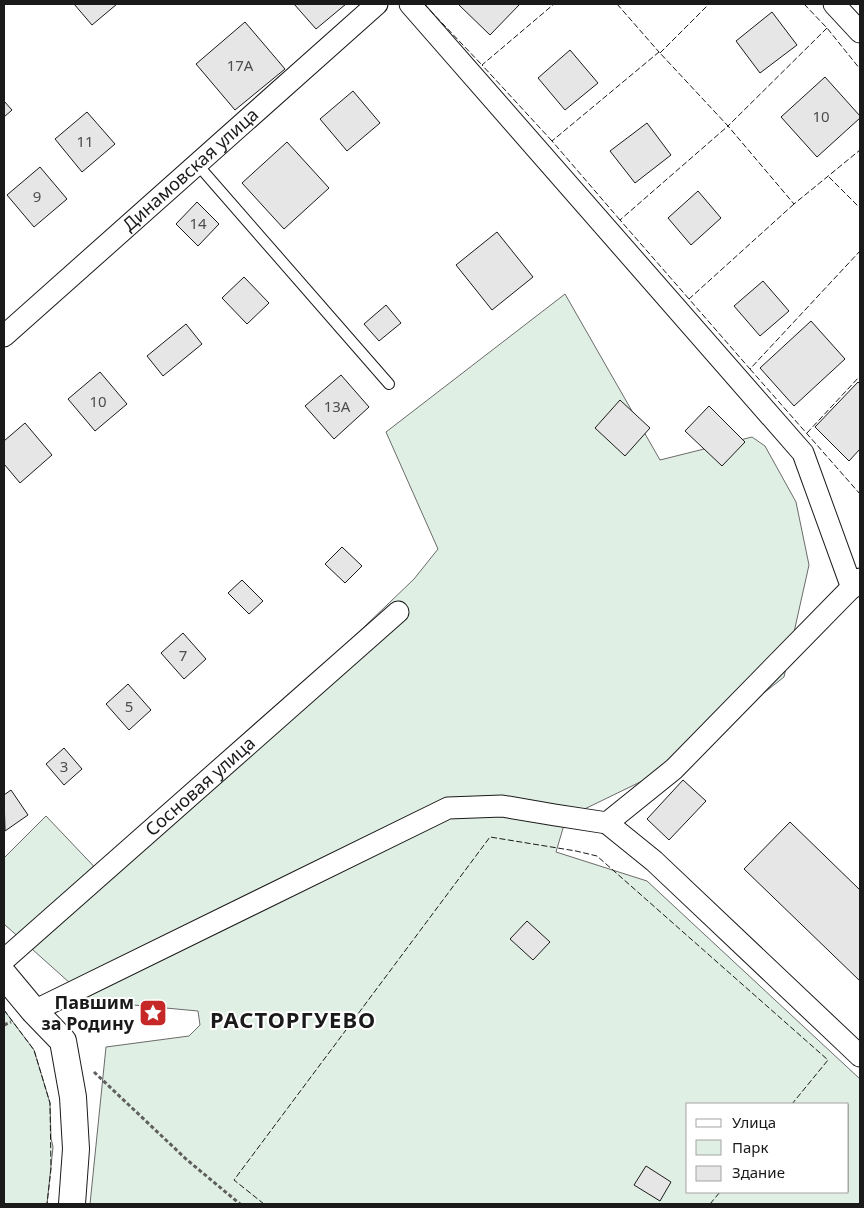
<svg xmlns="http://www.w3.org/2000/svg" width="864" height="1208" font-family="'Noto Sans',sans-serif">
	<rect width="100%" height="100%" fill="#fff"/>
	<path fill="#e0efe3" stroke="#6a6a6a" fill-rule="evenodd" d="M565,294L660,460L752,437L765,446L796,502L809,565L784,677L669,768L566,818L556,852L647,881L860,1079V1204H90L106,1047L189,1036L200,1025L198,1011L90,1001L4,924V858L46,816L104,877L414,579L438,549L386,432ZM688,1104H848V1192H688Z
		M4,1010L34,1050L50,1103L51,1138L53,1147L47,1204H4Z"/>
	<path fill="#e6e6e6" stroke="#1a1a1a" d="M74,4H117L92,25Z
		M294,4H346L316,29Z
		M458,4H520L490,35Z
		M772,12L797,45L760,73L736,41Z
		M245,22L285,69L235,110L196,64Z
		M570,50L598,83L565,110L538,78Z
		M825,77L860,116V118L817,157L781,117Z
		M353,91L380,123L347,151L320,119Z
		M4,101L12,110L4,117Z
		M87,112L115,144L82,172L55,139Z
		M647,123L671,155L635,183L610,151Z
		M287,142L329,188L284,229L242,183Z
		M40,167L67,199L34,227L7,195Z
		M698,191L721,218L691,245L668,218Z
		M197,202L219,224L198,246L176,224Z
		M497,232L533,277L492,310L456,265Z
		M244,277L269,303L247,324L222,298Z
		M763,281L789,311L760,336L734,306Z
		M386,305L401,323L379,341L364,324Z
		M811,321L845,359L794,406L760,368Z
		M186,324L202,344L163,376L147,356Z
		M100,372L127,404L95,431L68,399Z
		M341,375L369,407L334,439L305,406Z
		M858,382L860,384V449L849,461L815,427Z
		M620,400L650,428L625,456L595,428Z
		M709,406L745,442L722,466L685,431Z
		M25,423L52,455L20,483L4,464V441Z
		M342,547L362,566L345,583L325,564Z
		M242,580L263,601L249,614L228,593Z
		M183,633L206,659L184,679L161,653Z
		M128,684L151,710L129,730L106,704Z
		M64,748L82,769L64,785L46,764Z
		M683,780L706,801L669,840L647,819Z
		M11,790L28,815L5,831L4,795Z
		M790,822L860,890V981L744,869Z
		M527,921L550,942L533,960L510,939Z
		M646,1166L671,1182L660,1201L634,1185Z"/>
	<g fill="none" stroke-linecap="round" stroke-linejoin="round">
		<defs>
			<path id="service" d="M197,164L389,384"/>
			<g id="minor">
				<path d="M410,4L803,453L852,588"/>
				<path d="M834,4L860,32"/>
				<path id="s1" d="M4,336L377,4"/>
				<path d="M607,823L674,769L860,579"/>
				<path id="s2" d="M4,960L398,612"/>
				<path d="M34,1011L448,808L502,806L555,815L607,823L654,861L860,1056"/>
			</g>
			<path id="tertiary" d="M4,975L34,1011L63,1041L73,1097L76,1149L72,1204"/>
		</defs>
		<use href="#service" stroke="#1a1a1a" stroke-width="12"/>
		<use href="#minor" stroke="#1a1a1a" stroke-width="23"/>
		<use href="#tertiary" stroke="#1a1a1a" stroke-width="28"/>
		<path stroke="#5f5f5f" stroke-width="3" stroke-dasharray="4 2.5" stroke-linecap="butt" d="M4,1025L11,1022
			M94,1072L186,1159L240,1204"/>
		<use href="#service" stroke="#fff" stroke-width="10"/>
		<use href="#minor" stroke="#fff" stroke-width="21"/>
		<use href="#tertiary" stroke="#fff" stroke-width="26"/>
		<path stroke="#1a1a1a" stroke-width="1" stroke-dasharray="6 2.5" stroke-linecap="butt" d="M424,4L482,65
			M617,4L659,52
			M804,4L827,28L860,69
			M827,28L728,126L794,204L860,150
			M660,53L709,4
			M552,141L482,65L554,4
			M829,177L860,208
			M794,204L689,299L750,369L860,251
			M620,220L552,141L659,52L728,126L620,220L689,299
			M750,369L860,494
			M807,433L860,376
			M4,1010L34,1050L50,1103L51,1169L47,1204
			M264,1204L234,1180L490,837L576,851L597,856L828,1060L792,1104
			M710,1204L720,1192"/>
	</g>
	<defs>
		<symbol id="sight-square" viewBox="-11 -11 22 22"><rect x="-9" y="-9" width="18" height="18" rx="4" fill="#c62828" stroke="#fff"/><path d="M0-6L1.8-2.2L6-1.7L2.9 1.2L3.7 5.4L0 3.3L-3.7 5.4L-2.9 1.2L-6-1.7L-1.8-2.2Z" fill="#fff"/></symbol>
	</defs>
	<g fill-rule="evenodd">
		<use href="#sight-square" x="137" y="997" width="32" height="32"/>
	</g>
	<g text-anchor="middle" stroke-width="4" stroke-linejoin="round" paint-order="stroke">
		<g font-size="15" fill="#4d4d4d">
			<text x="240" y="71">17А</text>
			<text x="821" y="122">10</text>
			<text x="85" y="147">11</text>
			<text x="37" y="202">9</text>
			<text x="198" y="229">14</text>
			<text x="98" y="407">10</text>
			<text x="337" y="412">13А</text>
			<text x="183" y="661">7</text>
			<text x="129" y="712">5</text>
			<text x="64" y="772">3</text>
		</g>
		<g font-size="18" fill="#1a1a1a" stroke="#fff">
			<text dy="6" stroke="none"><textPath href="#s1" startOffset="250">Динамовская улица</textPath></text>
			<text dy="6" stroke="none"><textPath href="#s2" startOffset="262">Сосновая улица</textPath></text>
		</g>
		<g font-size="18" font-weight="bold" fill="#1a1a1a" stroke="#fff" text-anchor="end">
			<text x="134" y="1009">Павшим<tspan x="134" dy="21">за Родину</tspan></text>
		</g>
		<g font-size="22" font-weight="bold" letter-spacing="1" fill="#1a1a1a" stroke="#fff">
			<text x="293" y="1028">РАСТОРГУЕВО</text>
		</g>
	</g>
	<rect width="864" height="1208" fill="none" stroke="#1a1a1a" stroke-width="10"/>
	<rect x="686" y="1103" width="162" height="90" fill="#ffffff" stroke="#a3a3a3"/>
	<rect x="696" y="1119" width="25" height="8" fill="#ffffff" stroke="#a3a3a3"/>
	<text x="732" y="1128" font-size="15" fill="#1a1a1a">Улица</text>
	<rect x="696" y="1140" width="25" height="15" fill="#e0efe3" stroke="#a3a3a3"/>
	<text x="732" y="1153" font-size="15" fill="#1a1a1a">Парк</text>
	<rect x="696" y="1166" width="25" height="15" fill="#e6e6e6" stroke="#a3a3a3"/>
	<text x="732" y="1178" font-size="15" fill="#1a1a1a">Здание</text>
</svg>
